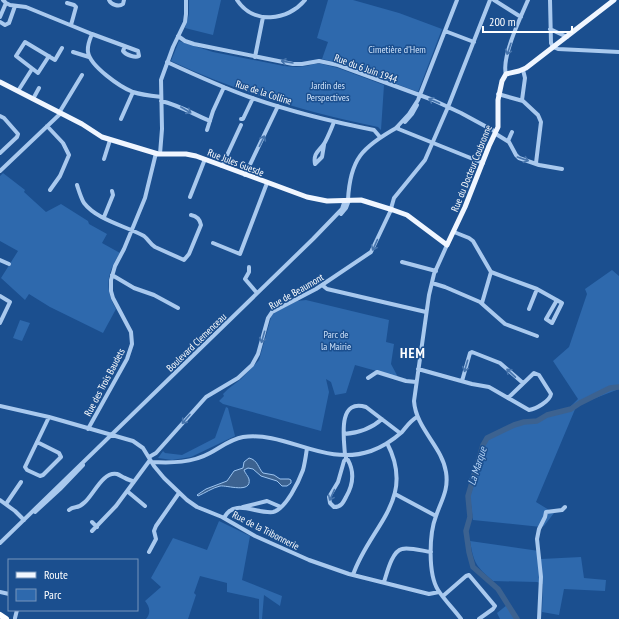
<svg xmlns="http://www.w3.org/2000/svg" width="619" height="619" font-family="'PT Sans Narrow',sans-serif">
	<rect width="100%" height="100%" fill="#1b4f8f"/>
	<path fill="#2e69ad" d="M189,0H221L213,35L185,28L189,14Z
		M328,0H353L399,13L442,29L418,92L343,64L322,59L328,42L317,38Z
		M179,41L213,52L284,66L296,67L307,66L314,64H322L338,68L384,85L381,130L378,127C305,112 238,92 171,61Z
		M3,173L25,190L24,192L46,212L61,204L88,221L89,224L107,234L102,243L120,253C107,273 104,288 116,309L103,333L50,307L29,294L25,300L1,278L18,251L0,241V176Z
		M612,270L619,276V389L588,401L576,407L536,502L554,513L544,526L541,527L473,520L470,496L474,485L469,480L484,440L493,433L521,421L537,420L553,411L569,408L578,399L553,361L569,347L587,294L585,289Z
		M306,300L389,320L386,342L394,344L391,364L398,377L355,365L346,393L335,395L331,382L326,379L329,392L321,431L223,404L219,401L224,396L223,394L228,389L241,379L259,360L272,314L297,301Z
		M20,320L30,323L22,341L13,338Z
		M226,407L228,408L235,436L191,457L172,460L158,458L163,451L165,453L182,455L215,438Z
		M219,521L250,536L242,580L282,596L280,606L264,595L262,619H259V599L227,592V583L200,576L194,593L196,595L188,619H146C151,613 150,607 145,601L161,587L151,578L173,538L207,550Z
		M470,541L539,551L541,559L581,557L584,578L606,580L605,591L564,589L559,615L542,612L543,584L537,582L493,581C476,566 474,564 470,541Z
		M507,605L516,619H500L497,613Z"/>
	<path fill="#3c6290" stroke="#9cc4f0" d="M249,458C258,460 258,468 263,473L274,475L280,479H289L291,480V483L287,486H282L277,481L261,476L253,469L248,468L244,470C245,473 248,476 249,479C252,494 227,485 220,486C212,488 205,493 198,496L197,495L206,489L227,481L234,471L243,468L244,462Z"/>
	<g fill="none" stroke-linecap="round" stroke-linejoin="round">
		<path stroke="#3c6290" stroke-width="5.5" d="M517,619L498,589L473,567L469,552L466,531L470,517L468,496L483,445L487,438L514,425L524,422L537,421L547,415L571,409L580,403L610,388L619,387"/>
		<path stroke="#a9c9ee" stroke-width="4" d="M3,0L6,3L10,5L26,7L92,34C90,39 87,45 88,52C90,66 120,87 133,92C142,95 152,96 161,97
			M109,0C111,5 119,7 123,4L124,0
			M237,0C253,25 288,21 305,0
			M494,0L521,17
			M550,0L551,43L553,47L558,49L619,52
			M67,3L74,5L76,7L71,25
			M0,17L6,3
			M0,22L5,25L9,23L15,6
			M550,29L567,37
			M445,31L474,42
			M92,34L138,51L139,56C135,58 126,55 123,51L125,46
			M178,36L185,41L194,44L293,64H302L319,61L338,65L433,100L461,113L496,132V134L509,142L516,155L519,158L539,165L562,169
			M73,52L89,57
			M49,56L38,73L16,56L25,42L55,60L62,48
			M255,57L263,17
			M167,62C195,75 224,88 252,98C292,112 333,122 374,130L380,137
			M506,74C501,58 521,16 528,0
			M18,91L32,69
			M498,94L523,101L538,115L541,122L536,163
			M33,99L39,88
			M522,100L525,78L523,70
			M161,101C179,105 193,114 210,121
			M59,113L82,75
			M0,116L4,118L18,134L17,137L0,153
			M121,119L133,92
			M241,119H243L253,98
			M405,122L412,114L417,105
			M47,126L63,143L69,155L60,176L50,190
			M396,128L409,114L418,100L457,0
			M396,128L483,163
			M207,130L213,111L224,87
			M508,141L512,132
			M324,145L322,157L315,164C313,153 319,151 324,144C328,137 331,129 334,122
			M160,154L162,129L161,80L173,47L185,22L186,14V0
			M104,159L110,140
			M222,166L241,125
			M0,171L60,114
			M245,175L278,106
			M77,185C79,191 81,198 84,203C97,220 126,226 144,236C148,239 150,244 155,247L184,260L189,254L201,225C200,219 196,216 191,215
			M190,197L205,159
			M348,200C350,159 362,147 398,127
			M341,214L346,208L349,200
			M104,217L113,195L112,191
			M454,232L469,238L473,241L491,272L537,289L562,303L552,323L546,319L557,300
			M213,243L240,254L267,183
			M447,245L434,274L429,295L414,401C416,429 442,446 446,472C449,490 441,501 436,516C429,534 428,574 438,590C445,601 454,609 461,619
			M0,260L9,264
			M402,262L436,271
			M249,267V272L245,279L257,293
			M112,275L134,288L154,295L178,308
			M432,283L445,287L480,302L505,324L537,336
			M322,285L327,289L426,312
			M0,296L10,302L0,323
			M482,303L491,272
			M529,309L537,289
			M418,369L472,384L489,387L529,410C536,409 550,401 551,394L539,375L534,373L508,398
			M368,378L377,372L406,381L416,382
			M462,381L470,353L472,352L500,363L523,383
			M0,406L49,417L133,441L143,448L154,466L164,478L187,500L197,507L222,517L255,536L309,560L349,574L429,594L439,592
			M88,429L127,359L132,344L131,332L113,298L111,291V280L115,266L124,249L145,198L156,153
			M344,434C358,433 371,429 382,419
			M37,442L59,453L61,457L43,475L40,476L27,470L25,467L49,417
			M345,455C344,439 337,398 366,407L400,433
			M346,455V459L344,461L338,482L329,497L330,503L334,507C341,507 343,503 346,497C353,485 355,473 348,460L346,459
			M149,457L156,453L206,397L238,378L252,365L258,354L268,318L272,312L316,289L371,252L390,212L394,198L425,160L448,107L490,0
			M151,462C172,463 192,463 210,453C221,447 231,439 243,437C287,431 324,467 371,451C382,447 393,440 402,432C407,426 410,421 417,417
			M127,491L145,506
			M395,494L436,516
			M0,500L15,511L24,520
			M6,504L21,482
			M243,507L267,501L281,507
			M69,510C75,505 77,510 85,502C94,494 103,471 117,474C120,475 122,477 125,478C128,480 131,480 134,482
			M35,512L60,489L83,465
			M224,518C234,498 256,514 273,512C286,509 299,481 303,470C305,463 306,455 307,448
			M92,522L97,527
			M92,531L116,506L150,460
			M0,543L313,239L342,209L345,200
			M149,552L156,539L154,531L156,526L179,493
			M353,575C369,527 417,500 387,443
			M384,582C387,573 392,551 402,549C409,547 423,551 431,552
			M0,592L9,594
			M443,596L466,576L469,575L495,606L493,609L479,619
			M15,618L17,610
			M539,619L541,577L537,539L539,529L545,517L546,512L562,510L565,507"/>
		<path stroke="#f0f6ff" stroke-width="5" d="M0,82L82,124L102,137L158,154H186L196,156L307,197L327,201L361,200L393,210L407,215L447,245L465,207L489,146L498,127V100L502,81L506,74L519,71L526,68L614,0"/>
		<path stroke="#fff" stroke-width="6" d="M0,615L6,619"/>
	</g>
	<defs><path id="oneway-shaft" d="M-6 0H5M1.5-3L5.5 0L1.5 3" fill="none" stroke-width="1.6" stroke-linecap="round" stroke-linejoin="round"/></defs>
	<g stroke="#4674ac">
		<use href="#oneway-shaft" transform="translate(509 49) rotate(109)"/>
		<use href="#oneway-shaft" transform="translate(287 62) rotate(-170)"/>
		<use href="#oneway-shaft" transform="translate(434 101) rotate(-157)"/>
		<use href="#oneway-shaft" transform="translate(186 110) rotate(30)"/>
		<use href="#oneway-shaft" transform="translate(262 141) rotate(-64)"/>
		<use href="#oneway-shaft" transform="translate(523 159) rotate(19)"/>
		<use href="#oneway-shaft" transform="translate(375 245) rotate(114)"/>
		<use href="#oneway-shaft" transform="translate(263 337) rotate(106)"/>
		<use href="#oneway-shaft" transform="translate(466 366) rotate(106)"/>
		<use href="#oneway-shaft" transform="translate(511 373) rotate(-137)"/>
		<use href="#oneway-shaft" transform="translate(186 419) rotate(131)"/>
		<use href="#oneway-shaft" transform="translate(332 495) rotate(114)"/>
	</g>
	<g text-anchor="middle" stroke-width="3" stroke-linejoin="round" paint-order="stroke">
		<g font-size="10" fill="#cfe3fa" stroke="#1b4f8f">
			<text x="397" y="53">Cimetière d'Hem</text>
			<text x="328" y="89">Jardin des<tspan x="328" dy="12">Perspectives</tspan></text>
			<text x="336" y="338">Parc de<tspan x="336" dy="12">la Mairie</tspan></text>
		</g>
		<g font-size="10" fill="#fff" stroke="#1b4f8f">
			<text transform="translate(366 68) rotate(20)" y="4">Rue du 6 Juin 1944</text>
			<text transform="translate(264 92) rotate(18)" y="4">Rue de la Colline</text>
			<text transform="translate(236 162) rotate(21)" y="4">Rue Jules Guesde</text>
			<text transform="translate(471 168) rotate(-68)" y="4">Rue du Docteur Coubronne</text>
			<text transform="translate(296 291) rotate(-30)" y="4">Rue de Beaumont</text>
			<text transform="translate(196 342) rotate(-44)" y="4">Boulevard Clemenceau</text>
			<text transform="translate(104 382) rotate(-62)" y="4">Rue des Trois Baudets</text>
			<text transform="translate(266 530) rotate(27)" y="4">Rue de la Tribonnerie</text>
		</g>
		<g font-size="11" font-style="italic" fill="#b5d3f5" stroke="#1b4f8f">
			<text transform="translate(477 466) rotate(-72)" y="4">La Marque</text>
		</g>
		<g font-size="14" font-weight="bold" letter-spacing="1" fill="#fff" stroke="#1b4f8f">
			<text x="413" y="358">HEM</text>
		</g>
	</g>
	<rect x="8" y="559" width="130" height="52" fill="#1b4f8f" stroke="#7695bc"/>
	<rect x="16" y="572" width="20" height="6" fill="#f0f6ff" stroke="#7695bc"/>
	<text x="44" y="579" font-size="12" fill="#ffffff">Route</text>
	<rect x="16" y="589" width="20" height="12" fill="#2e69ad" stroke="#7695bc"/>
	<text x="44" y="599" font-size="12" fill="#ffffff">Parc</text>
	<path d="M483 26v6h89v-6" fill="none" stroke="#ffffff" stroke-width="2"/>
	<text x="489" y="26" font-size="12" fill="#ffffff" stroke="#1b4f8f" stroke-width="3" paint-order="stroke">200 m</text>
</svg>
